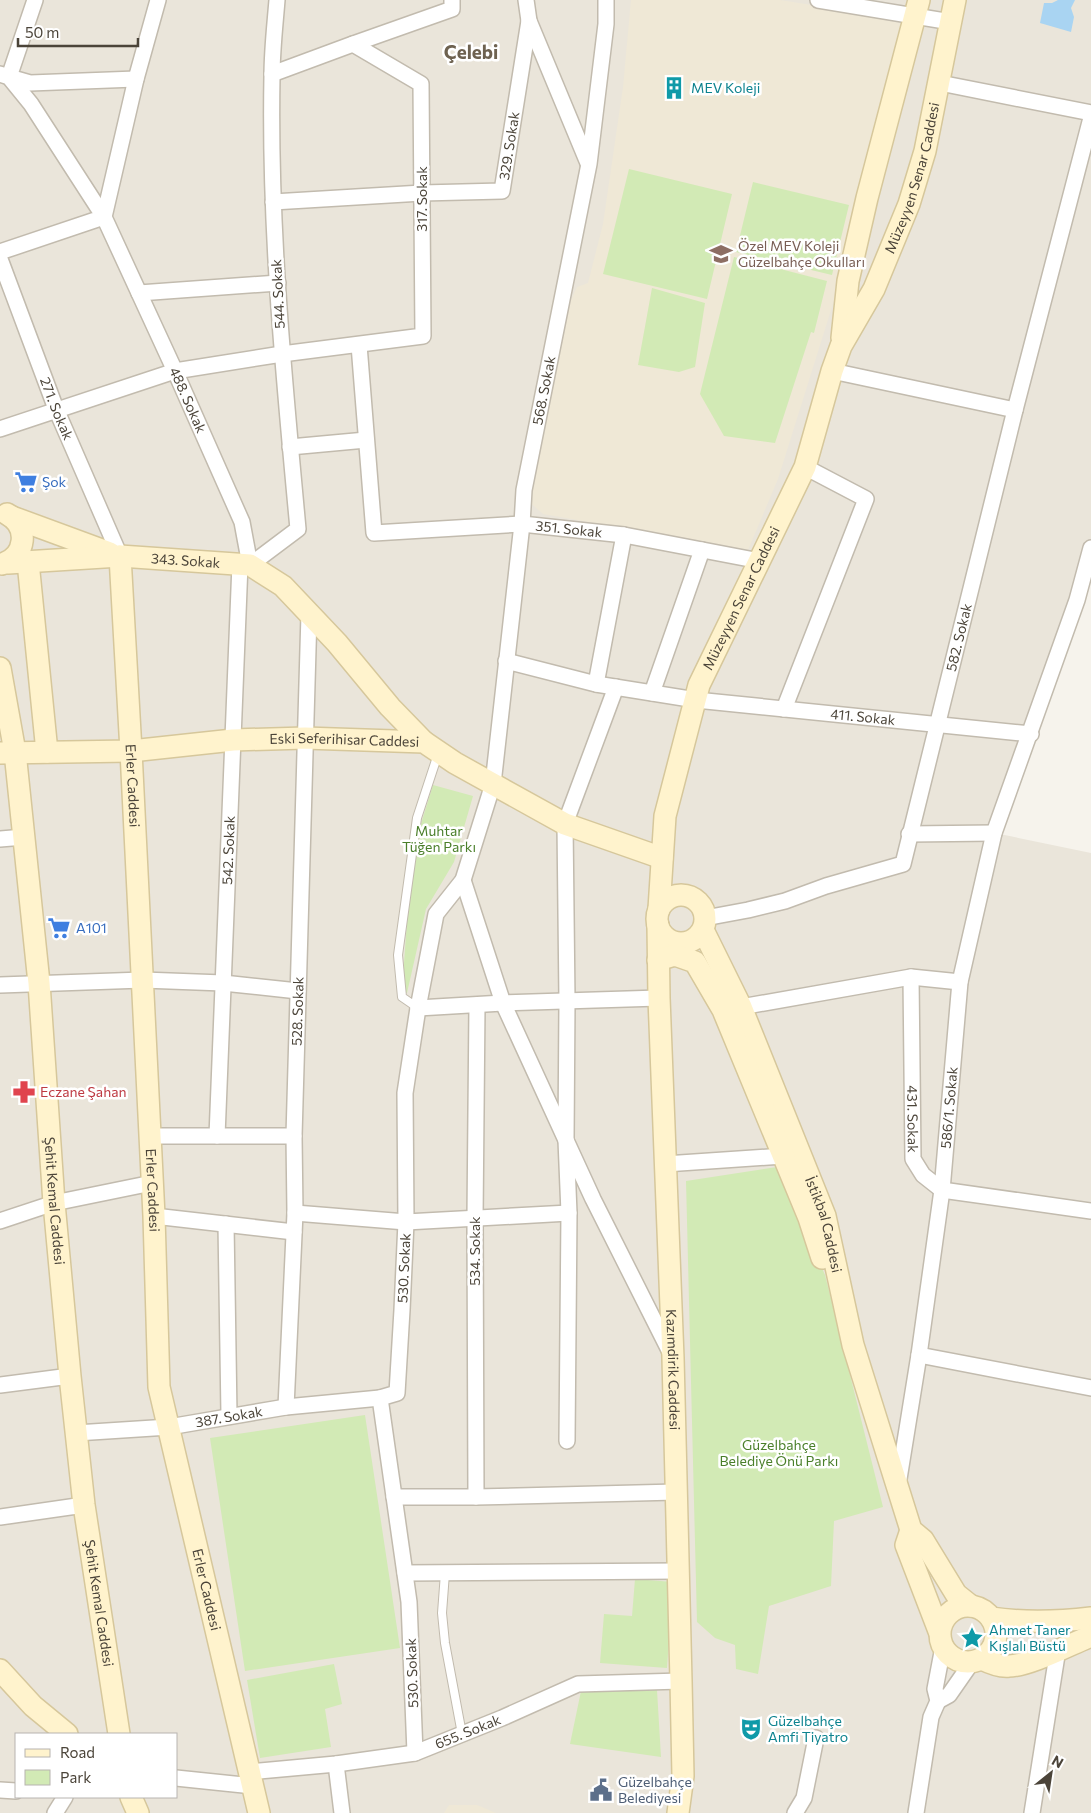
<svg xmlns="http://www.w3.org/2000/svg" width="1091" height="1813" font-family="Commissioner,sans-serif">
	<rect width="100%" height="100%" fill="#f6f3ec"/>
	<path fill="#eae5da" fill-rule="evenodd" d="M0,0H1091V563L995,833L1091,853V1813H0ZM16,1734H176V1797H16Z"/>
	<path fill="#efe8d6" d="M631,0H780L907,20L837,291L778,479L748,550L543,514L526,499L564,316L577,287L588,283L603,224L623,87Z
		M449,1805H477L496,1813H444Z"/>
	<path fill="#d2eab5" d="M629,169L732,194L707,299L603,274Z
		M753,182L849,205L832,275L736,252Z
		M734,257L827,281L814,333L811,332L775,443L724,436L700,394Z
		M652,288L705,303L695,367L679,372L638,365Z
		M433,785L473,796L454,862L426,909L407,993L403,992V977L408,907L415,843Z
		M777,1167L825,1275L883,1507L834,1521L831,1586L769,1606L758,1674L736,1669L735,1645L715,1638L697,1622L686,1181Z
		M365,1415L400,1648L245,1671L210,1438Z
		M635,1579L673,1582L667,1668L600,1663L604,1614L632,1616Z
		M334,1664L342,1704L325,1709L331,1747L260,1758L247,1680Z
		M657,1690L661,1757L570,1744L581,1691Z"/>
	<path fill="#a9d4f2" d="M1058,0H1075L1071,8L1074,17L1071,32L1040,23L1044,3H1052Z"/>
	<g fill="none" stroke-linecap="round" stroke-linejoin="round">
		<defs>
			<path id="service" d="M418,1008L402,997L398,955L417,818L438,754
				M445,1573L442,1613L445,1643L462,1734"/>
			<g id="minor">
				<path d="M35,0L9,77L30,83L136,79"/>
				<path id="s1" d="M158,0L136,79L104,217L175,371L242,522L250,565L298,529C284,378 269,227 272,76C272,50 275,25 277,0"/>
				<path d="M526,0L529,21L588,163"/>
				<path d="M818,0L951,22"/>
				<path d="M353,44L452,9V0"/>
				<path d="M0,74L9,77L31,104L104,217L0,252"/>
				<path d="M940,83L1091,113"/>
				<path id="s2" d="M273,202L422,193L502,191L529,21"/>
				<path id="s3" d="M0,259L56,409L120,556"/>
				<path d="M139,293L278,283"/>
				<path id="s4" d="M359,345L374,533L522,524L624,535L760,561"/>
				<path d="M832,371L1015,410"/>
				<path d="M0,429L175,371L282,354L423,336L421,84L353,44L272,74"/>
				<path d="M290,447L366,440"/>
				<path id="s5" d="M506,661L596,684L696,700L1031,734"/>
				<path d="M596,684L624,535"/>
				<path d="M652,693L702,550"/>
				<path d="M784,709L866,499L805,467"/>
				<path d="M909,834L994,833"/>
				<path d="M0,839L24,837"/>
				<path d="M463,880L503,1003L593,1199L670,1352"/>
				<path id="s6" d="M705,918L748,910L785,901L826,886L903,864L1015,410L1091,118"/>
				<path id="s7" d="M911,977L913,1159L923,1175L942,1190L1091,1211"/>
				<path d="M0,985L143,980L223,983L298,991"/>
				<path d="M741,1007L911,977L960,982"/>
				<path d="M418,1008L503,1003L659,998"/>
				<path d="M150,1136H294"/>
				<path id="s8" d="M217,1136L240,564"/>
				<path d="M665,1164L783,1156"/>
				<path d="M295,1213L406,1222L569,1213"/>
				<path d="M154,1216L294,1232"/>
				<path d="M0,1221L54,1203L152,1183"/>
				<path d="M226,1224L229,1415"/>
				<path d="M919,1355L1091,1388"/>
				<path d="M0,1385L70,1376"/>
				<path id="s9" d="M286,1407L295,1213L294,1136L309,614"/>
				<path id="s10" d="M76,1433L169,1427L286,1407L380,1398"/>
				<path d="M567,1441L569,1213L566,1140L567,1001L565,824L616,687"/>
				<path id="s11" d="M898,1485L919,1355L942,1190L960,982L994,833L1077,600L1091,548"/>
				<path d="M394,1497H476L676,1492"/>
				<path d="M476,1497L475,1219L477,1005"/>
				<path d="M0,1517L84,1505"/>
				<path d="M405,1573L678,1571"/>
				<path d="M938,1701L949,1695L972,1662"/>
				<path id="s12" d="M415,1753L409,1602L380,1398L397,1393L402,1310L406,1222L405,1093L418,1008L436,914L463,880L493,784L522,524L524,490L589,164L606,24V0"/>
				<path d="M336,1764L342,1813"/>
				<path id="s13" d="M249,1772L336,1764L415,1753L502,1718L578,1684L681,1681"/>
				<path d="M176,1778L253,1786"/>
				<path d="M0,1790L16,1791"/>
				<path d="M55,1813L65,1797"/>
				<path d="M795,1813L804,1798L816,1738"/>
				<path d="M916,1813L931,1717L938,1701L935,1689L943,1647"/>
				<path d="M1032,1813L1058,1649"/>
			</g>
			<g id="secondary">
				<path d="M842,338L848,281L867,198L919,0"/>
				<path d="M12,517L110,553"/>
				<path id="s14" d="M120,556L131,751L154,1216L159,1387L259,1813"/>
				<path d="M28,562L47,752"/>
				<path id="s15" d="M8,563L120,556L250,565L283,586L337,643L390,707L424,742"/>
				<path d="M2,564C26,557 30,526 7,514"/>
				<path id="s16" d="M0,668L15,752L39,983L54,1203L70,1376L84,1505L119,1734"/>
				<path id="s17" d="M0,753L131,751L233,740L305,738L424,742L455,763L565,824L662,858"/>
				<circle cx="681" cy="919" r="24"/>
				<path id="s18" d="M659,909L665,816L699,685L805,467L832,371L841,346L874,289L909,204L925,151L955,0"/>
				<path id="s19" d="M658,925L659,998L673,1358L681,1681L683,1776L678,1813"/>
				<path id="s20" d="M703,930L741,1007L825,1216L853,1345L911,1530L923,1540L956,1594L971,1606"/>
				<path d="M658,960L675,955L695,962L723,1010L809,1218L822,1258"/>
				<path d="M911,1530L906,1545L939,1631"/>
				<circle cx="968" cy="1634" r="28"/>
				<path d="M991,1618C1024,1623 1057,1622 1091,1618"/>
				<path d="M982,1659C990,1663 1000,1667 1009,1666C1029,1666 1071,1644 1091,1636"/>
				<path d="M0,1670L33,1706L67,1734"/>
				<path d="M131,1797L138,1813"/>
			</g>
		</defs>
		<use href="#service" stroke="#c2bbae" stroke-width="10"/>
		<use href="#minor" stroke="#c2bbae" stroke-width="18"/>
		<use href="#secondary" stroke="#d6c79b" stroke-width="24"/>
		<use href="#service" stroke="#fff" stroke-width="8"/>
		<use href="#minor" stroke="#fff" stroke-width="15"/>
		<use href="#secondary" stroke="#fff3cd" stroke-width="21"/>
	</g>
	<defs>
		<symbol id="building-bare" viewBox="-9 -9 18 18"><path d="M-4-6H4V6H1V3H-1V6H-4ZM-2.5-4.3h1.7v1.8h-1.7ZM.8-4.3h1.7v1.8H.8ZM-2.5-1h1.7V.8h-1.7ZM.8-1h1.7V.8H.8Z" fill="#0f9aa8" stroke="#fff" stroke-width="2.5" paint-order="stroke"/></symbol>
		<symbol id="school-bare" viewBox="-9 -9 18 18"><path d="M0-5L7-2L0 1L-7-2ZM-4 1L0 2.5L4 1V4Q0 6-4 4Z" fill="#8d6e63" stroke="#fff" stroke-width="2.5" paint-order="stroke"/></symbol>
		<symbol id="supermarket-bare" viewBox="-9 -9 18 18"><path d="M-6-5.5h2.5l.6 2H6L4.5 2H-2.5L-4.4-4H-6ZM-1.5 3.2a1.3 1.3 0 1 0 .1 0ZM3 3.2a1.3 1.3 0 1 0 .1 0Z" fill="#3f7fe0" stroke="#fff" stroke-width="2.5" paint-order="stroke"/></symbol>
		<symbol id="pharmacy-bare" viewBox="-9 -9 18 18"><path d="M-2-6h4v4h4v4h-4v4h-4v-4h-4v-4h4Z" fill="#e0444e" stroke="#fff" stroke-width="2.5" paint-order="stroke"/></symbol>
		<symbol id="sight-bare" viewBox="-9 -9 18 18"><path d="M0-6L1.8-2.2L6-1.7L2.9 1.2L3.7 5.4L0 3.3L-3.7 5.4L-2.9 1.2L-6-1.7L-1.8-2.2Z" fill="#0f9aa8" stroke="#fff" stroke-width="2.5" paint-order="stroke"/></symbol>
		<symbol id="theatre-bare" viewBox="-9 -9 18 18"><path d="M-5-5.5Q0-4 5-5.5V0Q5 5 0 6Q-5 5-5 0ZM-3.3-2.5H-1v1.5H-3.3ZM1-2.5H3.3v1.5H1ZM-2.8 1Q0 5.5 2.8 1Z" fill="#0f9aa8" stroke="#fff" stroke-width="2.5" paint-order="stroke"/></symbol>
		<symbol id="civic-bare" viewBox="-9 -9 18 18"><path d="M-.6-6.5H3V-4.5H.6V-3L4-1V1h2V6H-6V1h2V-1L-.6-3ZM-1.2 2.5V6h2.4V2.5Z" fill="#5c6f8a" stroke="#fff" stroke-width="2.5" paint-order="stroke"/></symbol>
	</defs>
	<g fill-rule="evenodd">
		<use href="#building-bare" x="658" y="72" width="32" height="32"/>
		<use href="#school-bare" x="705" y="238" width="32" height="32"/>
		<use href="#supermarket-bare" x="10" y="466" width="32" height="32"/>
		<use href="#supermarket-bare" x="43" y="912" width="32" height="32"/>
		<use href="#pharmacy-bare" x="8" y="1076" width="32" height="32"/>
		<use href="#sight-bare" x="956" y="1622" width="32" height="32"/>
		<use href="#theatre-bare" x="735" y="1713" width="32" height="32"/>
		<use href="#civic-bare" x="585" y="1774" width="32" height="32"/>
	</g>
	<g text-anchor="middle" stroke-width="5" stroke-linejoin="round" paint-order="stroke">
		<g font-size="14" fill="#0d838f" stroke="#fff" text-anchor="start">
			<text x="691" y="93">MEV Koleji</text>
			<text x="989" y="1635">Ahmet Taner<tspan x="989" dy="16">Kışlalı Büstü</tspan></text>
			<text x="768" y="1726">Güzelbahçe<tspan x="768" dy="16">Amfi Tiyatro</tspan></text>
		</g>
		<g font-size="14" fill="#4b4439" stroke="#fff">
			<text dy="5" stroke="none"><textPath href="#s2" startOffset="275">329. Sokak</textPath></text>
			<text dy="5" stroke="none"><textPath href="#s18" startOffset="781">Müzeyyen Senar Caddesi</textPath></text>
			<text transform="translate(422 199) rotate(-90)" y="5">317. Sokak</text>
			<text transform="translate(278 294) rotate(-93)" y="5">544. Sokak</text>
			<text dy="5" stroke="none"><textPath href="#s12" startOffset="1398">568. Sokak</textPath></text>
			<text dy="5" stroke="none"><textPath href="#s1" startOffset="425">488. Sokak</textPath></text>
			<text dy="5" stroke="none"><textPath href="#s3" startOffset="160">271. Sokak</textPath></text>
			<text dy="5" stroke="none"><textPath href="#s4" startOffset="384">351. Sokak</textPath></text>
			<text dy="5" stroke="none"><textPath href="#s15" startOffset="178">343. Sokak</textPath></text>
			<text dy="5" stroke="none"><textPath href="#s18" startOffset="325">Müzeyyen Senar Caddesi</textPath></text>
			<text dy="5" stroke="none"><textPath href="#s6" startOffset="439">582. Sokak</textPath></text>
			<text dy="5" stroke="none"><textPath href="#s5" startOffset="362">411. Sokak</textPath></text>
			<text dy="5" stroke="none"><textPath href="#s17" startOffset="345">Eski Seferihisar Caddesi</textPath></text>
			<text dy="5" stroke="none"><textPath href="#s14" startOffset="230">Erler Caddesi</textPath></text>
			<text dy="5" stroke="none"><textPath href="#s8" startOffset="286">542. Sokak</textPath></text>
			<text dy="5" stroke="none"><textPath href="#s9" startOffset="396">528. Sokak</textPath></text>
			<text dy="5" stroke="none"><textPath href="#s11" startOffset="381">586/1. Sokak</textPath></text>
			<text dy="5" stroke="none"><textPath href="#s7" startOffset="142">431. Sokak</textPath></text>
			<text dy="5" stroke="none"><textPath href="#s14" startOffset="635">Erler Caddesi</textPath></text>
			<text dy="5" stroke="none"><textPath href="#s16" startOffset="536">Şehit Kemal Caddesi</textPath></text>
			<text dy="5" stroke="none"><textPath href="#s20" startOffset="319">İstikbal Caddesi</textPath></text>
			<text transform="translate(475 1251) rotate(-90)" y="5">534. Sokak</text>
			<text dy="5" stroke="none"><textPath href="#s12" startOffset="500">530. Sokak</textPath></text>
			<text dy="5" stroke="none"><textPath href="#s19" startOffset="445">Kazımdirik Caddesi</textPath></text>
			<text dy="5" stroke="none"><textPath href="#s10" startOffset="154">387. Sokak</textPath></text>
			<text dy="5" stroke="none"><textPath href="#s14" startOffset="1040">Erler Caddesi</textPath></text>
			<text dy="5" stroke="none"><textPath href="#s16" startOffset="941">Şehit Kemal Caddesi</textPath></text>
			<text transform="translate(412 1673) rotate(-92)" y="5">530. Sokak</text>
			<text dy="5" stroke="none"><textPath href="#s13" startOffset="224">655. Sokak</textPath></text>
		</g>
		<g font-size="14" fill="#785e54" stroke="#fff" text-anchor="start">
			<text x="738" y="251">Özel MEV Koleji<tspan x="738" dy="16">Güzelbahçe Okulları</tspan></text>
		</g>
		<g font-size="14" fill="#366cbe" stroke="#fff" text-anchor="start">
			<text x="42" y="487">Şok</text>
			<text x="76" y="933">A101</text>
		</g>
		<g font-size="14" fill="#4a7f2a" stroke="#fff">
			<text x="439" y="836">Muhtar<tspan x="439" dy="16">Tüğen Parkı</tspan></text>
			<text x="779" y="1450">Güzelbahçe<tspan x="779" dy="16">Belediye Önü Parkı</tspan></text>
		</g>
		<g font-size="14" fill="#be3a42" stroke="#fff" text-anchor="start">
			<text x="40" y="1097">Eczane Şahan</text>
		</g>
		<g font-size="14" fill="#4e5e75" stroke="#fff" text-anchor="start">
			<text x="618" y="1787">Güzelbahçe<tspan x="618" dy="16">Belediyesi</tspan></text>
		</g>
		<g font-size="19" font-weight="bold" fill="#6e6250" stroke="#fff">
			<text x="471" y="59">Çelebi</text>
		</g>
	</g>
	<rect x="15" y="1733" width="162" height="65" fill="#ffffff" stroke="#b7b4b0"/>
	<rect x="25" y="1749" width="25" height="8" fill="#fff3cd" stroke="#b7b4b0"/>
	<text x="60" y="1758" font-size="15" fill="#4b4439">Road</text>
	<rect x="25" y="1770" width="25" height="15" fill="#d2eab5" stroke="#b7b4b0"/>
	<text x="60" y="1783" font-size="15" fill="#4b4439">Park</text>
	<g transform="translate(1051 1773) rotate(30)" stroke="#ffffff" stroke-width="4" paint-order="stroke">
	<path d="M0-4L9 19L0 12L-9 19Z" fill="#4b4439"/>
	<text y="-8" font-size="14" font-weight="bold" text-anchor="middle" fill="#4b4439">N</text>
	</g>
	<path d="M18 38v8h120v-8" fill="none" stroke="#4b4439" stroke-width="2.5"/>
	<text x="25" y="38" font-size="15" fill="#4b4439" stroke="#ffffff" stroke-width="4" paint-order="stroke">50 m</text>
</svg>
